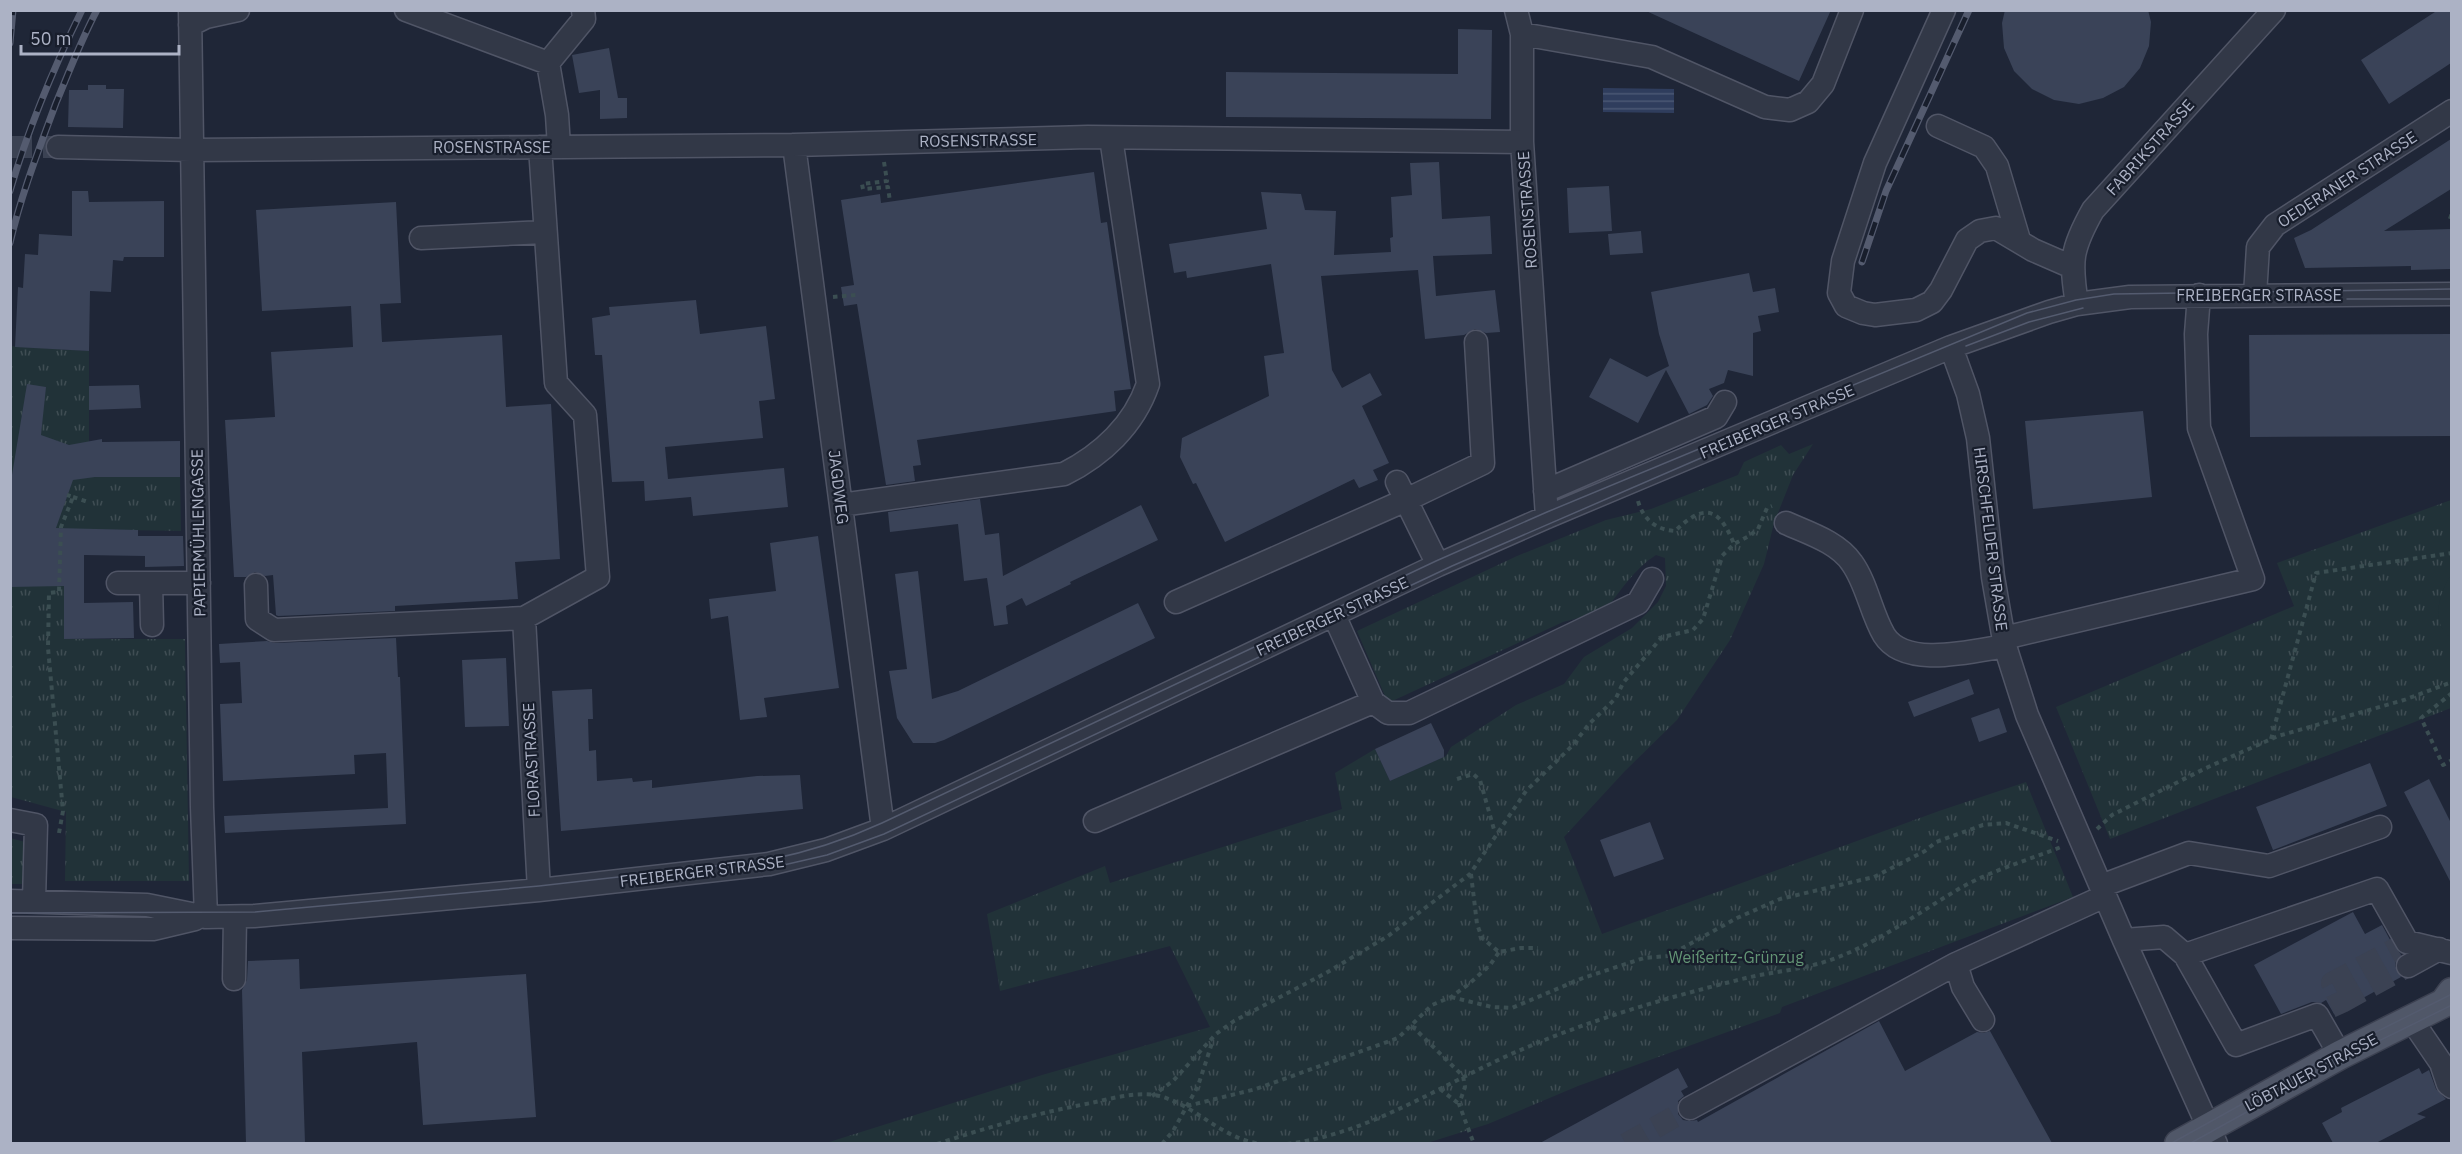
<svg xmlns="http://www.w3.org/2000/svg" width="2462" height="1154" font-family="'IBM Plex Sans',sans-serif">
	<defs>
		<pattern id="grass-tufts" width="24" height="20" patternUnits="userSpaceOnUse" patternTransform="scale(1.5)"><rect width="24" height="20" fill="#213238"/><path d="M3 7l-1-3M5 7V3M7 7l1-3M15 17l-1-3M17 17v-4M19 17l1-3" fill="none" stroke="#3f4d53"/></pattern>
		<pattern id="water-rules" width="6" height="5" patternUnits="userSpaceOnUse" patternTransform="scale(1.5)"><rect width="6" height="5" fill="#2f3d5d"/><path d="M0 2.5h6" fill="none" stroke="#4a5773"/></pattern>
	</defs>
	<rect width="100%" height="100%" fill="#1f2637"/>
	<path fill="url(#grass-tufts)" d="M10,346L89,351V477H180L181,531L66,529L65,639H185L189,881H65L66,812L11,797Z
		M1813,444L1793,475L1774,523L1764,564L1730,640L1677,720L1625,771L1564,837L1602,934L1939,811L2026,782L2073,897L1782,1007L1780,1013L1578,1086L1488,1124L1427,1143L823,1144L1042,1075L1210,1027L1170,946L1000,991L987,914L1105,866L1110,883L1342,809L1335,773L1375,749L1390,781L1446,756L1451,747L1516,705L1564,684L1584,657L1632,628L1658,602L1666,586L1665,558L1656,555C1635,568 1620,591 1605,611L1563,622L1388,703L1357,631L1517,556L1606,520L1651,509L1738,475L1744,462L1781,445L1789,454Z
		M2451,500V708L2110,839L2056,707L2294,606L2277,563Z
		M10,838L29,843L28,884H11Z"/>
	<path fill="#213238" d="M2451,575V638C2430,624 2439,593 2451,575Z"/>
	<path fill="url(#water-rules)" d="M1603,88L1674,89V113L1603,112Z"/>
	<path fill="#3a4358" d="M1644,10H1831L1799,81Z
		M2005,10H2148L2151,22L2149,46L2140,68L2124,87L2103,98L2079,104L2054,100L2032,89L2014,71L2004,48L2002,23Z
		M2438,10H2451V63L2389,104L2361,60Z
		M1458,29L1492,30L1491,119L1226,117V72L1458,74Z
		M609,48L618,98H627V118L600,119V90L579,93L572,55Z
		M88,85H106V89H124L123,128L68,127L69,90H88Z
		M2451,139V189L2384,231L2451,229V269L2411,270V266L2305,268L2294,238L2311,230Z
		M1439,162L1442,219L1490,216L1492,254L1433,256L1436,296L1495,290L1500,332L1486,333L1475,329L1464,335L1425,339L1418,270L1321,276L1332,370L1342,388L1370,373L1382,395L1362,406L1389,463L1373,470L1378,480L1359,488L1354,479L1225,542L1196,483L1193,484L1180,457L1182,438L1269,396L1264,356L1284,353L1271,264L1187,278L1186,271L1174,273L1169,244L1267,229L1261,192L1301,194L1305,210L1336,211L1334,255L1391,252L1390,238L1393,237L1391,197L1412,195L1410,163Z
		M1094,172L1101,223L1107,222L1131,389L1114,391L1116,411L917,440L921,465L913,466L915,481L886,485L857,304L844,306L841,287L854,285L841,200L880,194L881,203Z
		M1609,186L1612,231L1569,233L1567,188Z
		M72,191H88L89,202L164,201V257H124L123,261L113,260L111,292L90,291L89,351L15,347L18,287L23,288L25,254L38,255L39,234L72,236Z
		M396,202L401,303L380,304L382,342L502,335L506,407L551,404L560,559L515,562L518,599L395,606V611L278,616L276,615L273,575L265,576L255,572L246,577H234L225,420L275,417L271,352L353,347L351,306L262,311L256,210Z
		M1641,231L1643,253L1610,255L1608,234Z
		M1749,273L1753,292L1775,288L1779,312L1758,316L1761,331L1753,333V376L1728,370L1724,383L1709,389L1713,396L1707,405L1689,414L1666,370L1638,423L1589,397L1610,358L1647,377L1669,366L1659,334L1651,292Z
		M696,300L700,334L766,326L775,399L759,401L763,438L665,447L668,479L784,468L788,507L693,516L691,497L645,501L644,481L612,482L602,355H595L592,318L610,315L609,307Z
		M2451,334V436L2250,437L2249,335Z
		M27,384L46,387L41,435L69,445L102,439V442L180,441V477H95L73,480L56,528L138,530V536H183L184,566L145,567V556L84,555V603L133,602L134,638L64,639V586L10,587V487Z
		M139,385L141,408L89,410V386Z
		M2143,411L2152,497L2033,509L2025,421Z
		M980,499L985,535L999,533L1003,576L1141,505L1158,540L1070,582L1071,584L1026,606L1022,598L1006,606L1008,624L994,626L987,578L964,581L958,524L890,532L888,512Z
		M818,536L839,688L764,698L767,717L740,720L728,616L711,619L709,599L776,591L770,543Z
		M918,571L932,699L958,691L1138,603L1155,638L944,740L935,743H913L897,718L889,671L907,669L895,574Z
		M396,638L398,677H400L406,824L225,833L224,816L388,808L386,753L354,755L355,774L223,781L220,704L242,703L240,662L220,663L219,644L267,641L275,643Z
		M506,658L509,726L465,727L462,660Z
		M1969,679L1974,694L1914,717L1908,702Z
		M592,689L593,719H588L589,751L596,750L597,781L632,778L633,782L652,780V788L757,776L800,775L803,809L561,831L552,691Z
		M1999,708L2007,732L1979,742L1971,718Z
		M1431,723L1444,750V757L1390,781L1375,749Z
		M2370,763L2387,806L2273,850L2256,807Z
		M2429,779L2451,823V883L2404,792Z
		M1650,822L1664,859L1614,877L1600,840Z
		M2353,912L2365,934L2382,925L2395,949L2401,954L2396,960L2395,966L2401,977L2334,1014L2326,1000L2321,1003L2312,1002L2281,1014L2254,965Z
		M299,959L300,989L526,974L536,1117L423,1125L417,1042L302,1052L305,1143H246L242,990L247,980L248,961Z
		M1879,1021L1905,1071L1977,1032L1984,1033L1990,1031L2052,1143H1540L1678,1068L1688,1087L1681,1091L1684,1096L1678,1101V1114L1683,1120L1690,1121L1697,1120L1698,1122Z
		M2419,1068L2422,1074L2429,1070L2436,1089L2446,1099L2417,1114L2426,1117L2376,1143H2333L2322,1123L2342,1112L2341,1108Z"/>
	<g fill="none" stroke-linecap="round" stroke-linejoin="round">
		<path stroke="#3b4253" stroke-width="22" stroke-dasharray="22 11" stroke-linecap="butt" d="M10,147H58
			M2342,1002L2408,966
			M2331,1007L2342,1002L2332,983L2397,948
			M1626,1144L1690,1108"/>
		<defs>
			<path id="minor" d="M190,10L202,807L206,917
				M406,10L548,63
				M1516,10L1522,34V142
				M1944,10L1875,163L1843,261L1839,293L1846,306L1863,313L1875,315L1916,310L1932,302L1941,290L1967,240L1980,231L1996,228L2033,250L2072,267
				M190,25L206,17L238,10
				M1522,34L1652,57L1765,107L1790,110L1808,102L1823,84L1852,10
				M1938,126L1984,147L1997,166L2019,240
				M794,145L883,829
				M58,147L192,150L794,145L1088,137L1522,142L1547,517
				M559,147L557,115L548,63L584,19L583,10
				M421,238L544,232
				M2255,295L2258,247L2275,225L2452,111
				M2077,304C2070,261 2071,249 2093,210L2274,10
				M1951,347L1968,394L1978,438L1993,577L2005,646L2027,715L2124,940L2216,1144
				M1397,482L1438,565
				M1545,491L1716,417L1725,402
				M841,505L1064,474C1102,455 1134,425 1148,384L1111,138
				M1786,523C1808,533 1838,542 1852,563C1867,584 1871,613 1884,635C1905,669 1972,651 2005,646
				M118,583H199
				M151,583L152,625
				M256,585L257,619L274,630L524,618L598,577L585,415L556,383L540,147
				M1176,602L1406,500L1483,463L1476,342
				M1334,615L1373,702L1388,713H1409L1638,603L1652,579
				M524,618L539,890
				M2004,638L2253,579L2199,428L2196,334L2199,295
				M10,820L36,825L34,901
				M1095,821L1373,702
				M2101,886L2189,853L2269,866L2380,827
				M10,901L147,905L206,917L254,916L539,890L769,864L826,850L883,829L1438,565L1547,517L1951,347L2049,312L2077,304L2130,297L2452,294
				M10,928L153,929L195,919
				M2124,940L2164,937L2185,955L2377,889L2407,942L2452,953
				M2185,955L2236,1045L2317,1015L2340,1055
				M1956,964L1963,987L1983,1020
				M2408,966L2439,949
				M234,979L235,917
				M2411,1019L2441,1063L2448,1084L2452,1087
				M1690,1108L1956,964L2105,896"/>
			<path id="major" d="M2179,1144L2340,1055L2444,1003L2452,992"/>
		</defs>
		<use href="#minor" stroke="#505566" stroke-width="25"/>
		<use href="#major" stroke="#3c4151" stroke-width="31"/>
		<path stroke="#3b4e52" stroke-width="4" stroke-dasharray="4.5 4.5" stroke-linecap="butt" d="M884,162L887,181L862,184L863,189L888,187L890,202
			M2450,219L2452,213
			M833,297L856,295
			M73,497L88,502
			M1638,501C1643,519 1656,530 1675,531C1704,503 1719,507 1734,544
			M2452,693L2421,718L2443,765L2452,760
			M2271,739L2316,573L2452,553
			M1457,779L1473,774L1480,780L1495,833
			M2097,829L2112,815L2206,768L2278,736L2404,700L2452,682
			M59,833L63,811L48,648L49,593L59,592L61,527L73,497L67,495
			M1471,874L1477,924L1482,938L1499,952L1521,948H1538
			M1451,997L1492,1007L1512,1008L1583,978L1644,958L1668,956L1737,918L1780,899L1874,877L1925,851L1936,842L1983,825L2006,823L2058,841
			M1412,1026L1463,1076L1465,1087L1459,1104L1474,1144
			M1440,1089L1459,1104
			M1152,1096L1173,1081L1216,1034L1234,1021L1326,973L1388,936L1470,874L1526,791L1573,745L1589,724L1616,698L1623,683L1662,637L1693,630L1703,619L1722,556L1734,544L1749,536L1758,529L1767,508L1772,506
			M1187,1106L1256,1089L1398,1038L1432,1005L1451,997L1469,984L1490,965L1499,952
			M937,1144C988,1127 1038,1113 1091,1103C1113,1098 1142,1090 1163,1097C1200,1109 1221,1138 1261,1144
			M1162,1144L1173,1131L1198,1086L1213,1040
			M1287,1144C1375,1133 1449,1079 1530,1046C1599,1017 1673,996 1746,978C1771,972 1797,970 1821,963C1871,948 1913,916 1957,890C1989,871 2026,861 2061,847"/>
		<use href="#minor" stroke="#323847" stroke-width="22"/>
		<use href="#major" stroke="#505768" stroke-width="28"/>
		<path stroke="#545b6f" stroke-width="1.5" d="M2347,299H2452
			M1966,346L2029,322L2083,308
			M775,867L827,855L884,834L1452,566L1701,458
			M10,913L255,912L539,886L768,860C808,852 845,840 882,823L1436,561L1547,512L2027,313L2076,300L2114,294L2452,289
			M2170,1144L2338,1051L2452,994
			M2189,1144L2344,1058L2452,1005"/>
		<defs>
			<path id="rail" d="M10,43L13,10
				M10,191C28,129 53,69 82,10
				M10,243C21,195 39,149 56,103C69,72 81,40 97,10
				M1862,262L1886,191L1969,10"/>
		</defs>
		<use href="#rail" stroke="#545b6f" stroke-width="7"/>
		<use href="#rail" stroke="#181e2c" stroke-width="4.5" stroke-dasharray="14" stroke-linecap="butt"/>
	</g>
	<g text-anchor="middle" stroke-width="4.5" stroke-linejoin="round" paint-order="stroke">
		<g font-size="16" fill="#acb2c5" stroke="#181e2c">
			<text transform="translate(978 140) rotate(-1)" y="6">ROSENSTRASSE</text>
			<text x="492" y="153">ROSENSTRASSE</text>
			<text transform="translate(2150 147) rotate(-48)" y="6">FABRIKSTRASSE</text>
			<text transform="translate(2347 179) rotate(-33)" y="6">OEDERANER STRASSE</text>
			<text transform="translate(1527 210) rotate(-94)" y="6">ROSENSTRASSE</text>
			<text x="2259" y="301">FREIBERGER STRASSE</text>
			<text transform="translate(1777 421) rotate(-23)" y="6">FREIBERGER STRASSE</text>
			<text transform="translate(839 487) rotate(83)" y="6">JAGDWEG</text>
			<text transform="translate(198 533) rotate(-91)" y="6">PAPIERMÜHLENGASSE</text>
			<text transform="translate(1991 539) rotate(83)" y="6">HIRSCHFELDER STRASSE</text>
			<text transform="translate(1332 616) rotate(-25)" y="6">FREIBERGER STRASSE</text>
			<text transform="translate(531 760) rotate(-93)" y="6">FLORASTRASSE</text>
			<text transform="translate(702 871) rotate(-7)" y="6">FREIBERGER STRASSE</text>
			<text transform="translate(2311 1072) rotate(-28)" y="6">LÖBTAUER STRASSE</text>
		</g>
		<g font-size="16" fill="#639575" stroke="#181e2c">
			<text x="1736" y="963">Weißeritz-Grünzug</text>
		</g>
	</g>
	<rect width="2462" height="1154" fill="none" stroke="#acb2c5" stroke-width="24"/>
	<path d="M21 45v9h158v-9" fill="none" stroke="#acb2c5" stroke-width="3"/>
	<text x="30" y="45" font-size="18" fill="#acb2c5" stroke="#181e2c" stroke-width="4.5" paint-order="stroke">50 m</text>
</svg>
